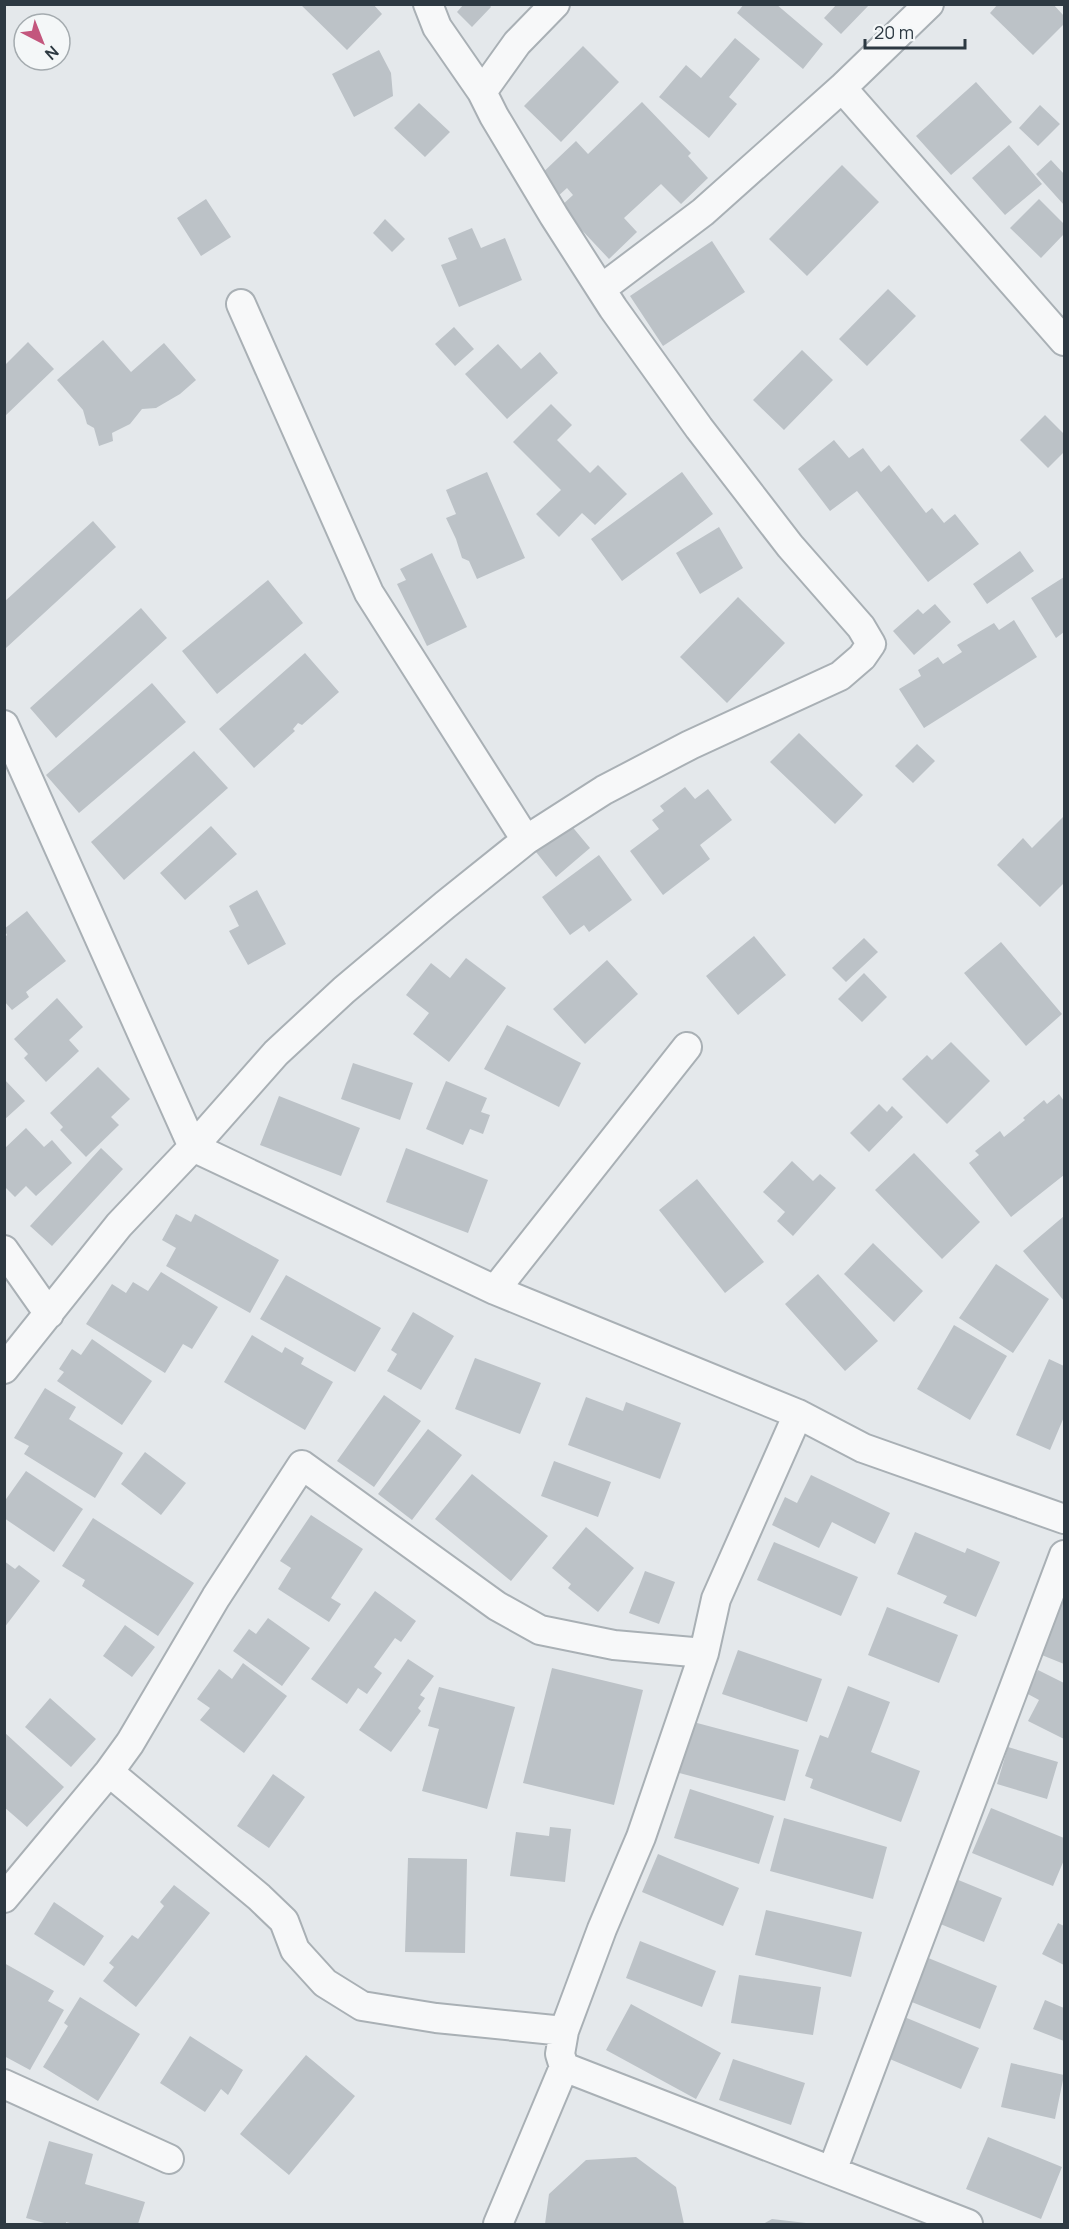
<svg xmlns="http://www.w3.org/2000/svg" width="1069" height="2229" font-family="Manrope,sans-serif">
	<rect width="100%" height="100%" fill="#e4e8eb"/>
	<path fill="#bcc2c7" d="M300,4H373L382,14L347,50Z
		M464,4H489L491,7L472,27L457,12Z
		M744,4H776L823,44L803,69L737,13Z
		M837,4H870L841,34L824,18Z
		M998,4H1053L1064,16V24L1033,55L990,13Z
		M735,38L760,59L729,97L737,104L709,138L659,97L686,65L701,78Z
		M583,46L619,82L561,142L524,106Z
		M379,50L391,73L393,96L354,117L332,74Z
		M976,82L1012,122L951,175L916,136Z
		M642,102L691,153L688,156L708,178L681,204L661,184L624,218L637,232L609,259L560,207L573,195L567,188L556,198L537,178L576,141L588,154Z
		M419,103L450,132L425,157L394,128Z
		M1040,105L1060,124L1038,146L1019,128Z
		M1009,145L1042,184L1005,215L972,178Z
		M1051,160L1064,174V205L1036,174Z
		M842,165L879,202L807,276L769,239Z
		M206,199L231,237L201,256L177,218Z
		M1039,199L1064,224V234L1041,258L1010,228Z
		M385,219L405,239L392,252L373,233Z
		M472,228L481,248L505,238L522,280L459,307L441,265L457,259L448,238Z
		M712,241L745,292L663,346L630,296Z
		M888,289L916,316L867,366L839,339Z
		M454,327L474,349L455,366L435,344Z
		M103,340L131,372L164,343L196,380L180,394L156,408L142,409L130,424L112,433L113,441L99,446L94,428L87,424L83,410L57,380Z
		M28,342L54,369L4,417V366Z
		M498,344L521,369L540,352L558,373L507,419L465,374Z
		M802,350L833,380L784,430L753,400Z
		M551,404L572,425L557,440L590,473L598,465L627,494L595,525L582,513L559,537L536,514L561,490L513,442Z
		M1045,415L1064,434V452L1048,468L1020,440Z
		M834,440L849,458L863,448L881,472L889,465L926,513L932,508L944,523L955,514L979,544L928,582L857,491L830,511L798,469Z
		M487,472L525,558L477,579L469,561L462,558L456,539L446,518L456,514L446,490Z
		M682,472L713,514L622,581L591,539Z
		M93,521L116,547L6,648L4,645V602Z
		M719,527L743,568L700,594L676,553Z
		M1020,551L1034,571L987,604L973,584Z
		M432,553L467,627L427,646L397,584L406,580L400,569Z
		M1064,577V632L1056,638L1031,598Z
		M268,580L303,623L217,694L182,651Z
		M738,597L785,643L727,703L680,657Z
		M935,604L951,622L914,655L893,631L918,609L923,614Z
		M141,608L167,638L56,738L30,708Z
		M1014,620L1037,657L924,728L899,689L921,676L918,670L938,657L943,664L962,652L957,645L994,623L999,630Z
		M305,653L339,692L302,725L298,723L293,729L295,731L254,768L219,729Z
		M152,683L186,722L79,813L46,775Z
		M799,733L863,795L835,824L770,762Z
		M917,744L935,761L913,783L895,766Z
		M194,751L228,788L124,880L91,842Z
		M685,787L695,799L708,789L732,820L700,845L710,859L663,895L630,851L659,829L652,820L664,811L660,806Z
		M1063,817L1064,883L1040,907L997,865L1023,838L1032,848Z
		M570,824L590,848L556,877L536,852Z
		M211,826L237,854L185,900L160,873Z
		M599,855L632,900L589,932L584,925L570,935L542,897Z
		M257,890L286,944L248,965L229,931L239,926L229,906Z
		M27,911L66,961L26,992L29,997L12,1010L4,1001V938L7,935L4,929Z
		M754,936L786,975L738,1015L706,976Z
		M864,938L878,952L846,982L832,968Z
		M1001,942L1062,1014L1026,1046L964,973Z
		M466,958L506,988L449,1062L413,1034L429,1013L406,995L431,963L450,978Z
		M607,960L638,994L585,1044L553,1009Z
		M864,973L887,997L862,1022L838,999Z
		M57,998L83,1027L69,1040L79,1051L46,1082L24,1058L28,1054L14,1039Z
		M507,1025L581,1063L559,1107L484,1069Z
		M951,1042L990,1081L947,1124L902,1079L927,1055L932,1060Z
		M353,1063L413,1083L400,1120L341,1099Z
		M98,1067L130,1099L111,1117L119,1125L86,1157L60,1130L63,1127L50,1113Z
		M4,1079L25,1101L4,1120Z
		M446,1081L487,1098L481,1112L490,1115L483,1134L470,1129L463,1145L426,1129Z
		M1059,1094L1064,1101V1175L1011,1217L969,1163L979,1155L975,1151L1000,1131L1004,1137L1025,1120L1023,1118L1044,1100L1047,1104Z
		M279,1096L360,1128L341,1176L260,1145Z
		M879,1104L887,1112L892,1106L903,1117L869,1152L850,1133Z
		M26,1128L44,1147L52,1140L72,1163L36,1196L26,1186L15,1197L4,1186V1149Z
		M101,1148L123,1169L52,1246L30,1226Z
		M406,1148L488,1180L468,1233L386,1202Z
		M914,1153L980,1222L942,1259L875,1190Z
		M792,1161L813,1181L820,1174L836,1188L793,1236L777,1221L785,1212L763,1192Z
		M697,1179L764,1262L725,1293L659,1210Z
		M176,1214L191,1222L195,1214L279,1260L250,1313L166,1266L176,1248L162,1240Z
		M1064,1216V1301L1023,1251Z
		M873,1243L923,1291L894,1322L844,1274Z
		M996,1264L1049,1299L1013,1353L959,1318Z
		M161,1272L218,1307L192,1349L183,1344L165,1373L86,1324L112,1284L126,1293L133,1282L148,1291Z
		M818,1274L878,1341L845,1371L785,1304Z
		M286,1275L381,1328L355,1372L260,1319Z
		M413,1312L454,1336L421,1390L387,1371L397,1354L391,1350Z
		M954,1325L1007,1356L970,1420L917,1389Z
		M252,1335L282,1353L285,1347L304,1358L301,1364L333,1382L305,1430L224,1382Z
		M92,1339L152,1381L122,1425L57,1381L64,1372L59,1369L72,1349L81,1355Z
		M475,1358L541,1383L520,1434L455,1409Z
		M1049,1359L1064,1366V1417L1050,1450L1016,1435Z
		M45,1388L76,1407L69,1419L123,1453L95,1498L24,1454L29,1446L14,1438Z
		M384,1395L421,1421L374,1487L337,1461Z
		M586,1397L623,1411L626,1402L681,1423L660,1479L568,1445Z
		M428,1429L462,1455L412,1520L378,1494Z
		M145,1452L186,1483L161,1515L121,1484Z
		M554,1461L611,1482L598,1517L541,1496Z
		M26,1471L83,1509L54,1552L4,1518V1502Z
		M472,1474L548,1536L511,1581L435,1519Z
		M811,1475L890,1513L875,1544L832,1522L819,1548L772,1525L785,1497L797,1503Z
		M311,1515L363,1549L331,1598L341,1604L329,1622L278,1589L291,1568L280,1561Z
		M93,1518L194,1583L158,1636L82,1586L85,1580L62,1566Z
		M586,1527L634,1568L598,1612L568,1588L571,1584L552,1568Z
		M915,1532L965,1553L967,1548L1000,1562L976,1617L943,1603L947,1596L897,1574Z
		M774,1542L858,1577L841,1616L757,1580Z
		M4,1561L15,1569L19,1565L40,1581L4,1628Z
		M645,1571L675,1582L659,1624L629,1613Z
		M375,1591L416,1621L401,1642L395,1638L374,1667L382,1673L367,1694L358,1688L347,1704L311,1679Z
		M1064,1593V1664L1022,1647Z
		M887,1607L958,1635L939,1683L868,1655Z
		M268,1618L310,1648L282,1686L233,1651L249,1629L256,1634Z
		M125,1625L155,1647L132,1677L103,1656Z
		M738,1650L822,1679L807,1722L722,1694Z
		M408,1659L434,1676L420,1695L425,1698L418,1708L421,1711L391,1752L359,1730Z
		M243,1663L287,1696L244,1753L200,1720L210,1708L197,1699L219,1669L232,1679Z
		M552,1668L643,1690L614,1805L523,1783Z
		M1038,1670L1064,1683V1739L1028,1721L1039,1700L1026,1693Z
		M848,1686L890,1702L871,1752L920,1771L901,1822L810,1788L813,1779L805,1776L820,1735L828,1738Z
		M439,1687L515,1707L487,1809L422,1791L439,1729L428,1726Z
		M50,1698L96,1739L71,1767L25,1727Z
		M682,1719L799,1750L785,1801L668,1770Z
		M4,1732L64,1787L27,1827L4,1807Z
		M1008,1747L1058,1762L1047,1799L997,1784Z
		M273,1774L305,1797L269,1848L237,1826Z
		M690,1789L774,1816L759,1864L674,1838Z
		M991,1808L1064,1838V1860L1053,1886L972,1853Z
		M784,1818L887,1847L873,1899L770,1871Z
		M550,1827L571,1829L565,1882L510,1876L516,1832L549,1836Z
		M658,1854L739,1888L723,1926L642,1892Z
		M408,1858L467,1859L465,1953L405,1952Z
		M956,1879L1002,1898L984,1942L938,1923Z
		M174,1885L210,1913L136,2007L103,1981L114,1967L109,1963L132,1935L138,1939L164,1906L160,1902Z
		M54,1902L104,1936L84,1966L34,1934Z
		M766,1910L862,1932L851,1977L755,1955Z
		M1058,1923L1064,1926V1965L1042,1954Z
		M640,1941L716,1971L702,2007L626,1978Z
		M916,1953L997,1986L980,2029L899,1997Z
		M4,1963L54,1991L48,2001L64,2010L30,2070L4,2056Z
		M739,1975L821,1987L813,2035L731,2023Z
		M80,1997L140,2034L98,2101L43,2067L68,2026L64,2023Z
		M1045,2000L1064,2008V2041L1033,2029Z
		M631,2004L721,2053L696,2099L606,2050Z
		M902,2016L979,2048L961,2089L885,2057Z
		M190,2036L243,2070L228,2095L221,2089L205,2112L160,2083Z
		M306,2055L355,2096L289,2175L240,2134Z
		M733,2059L805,2083L791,2125L719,2100Z
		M1011,2063L1064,2075L1055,2119L1001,2107Z
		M988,2137L1062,2167L1041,2219L966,2189Z
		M49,2141L93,2154L85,2184L145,2202L138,2224H74L66,2222V2224H48L26,2218Z
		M636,2157L676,2187L684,2224H545L549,2194L586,2160Z
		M772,2219L806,2223V2224H763Z"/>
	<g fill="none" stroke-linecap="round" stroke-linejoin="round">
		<defs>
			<path id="street" d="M842,88L1064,341
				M482,92L517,43L555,4
				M601,289L703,212L842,88L929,4
				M241,304L369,593L526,840
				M4,725L193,1147L495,1290L798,1414L863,1448L1064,1519
				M4,1250L49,1314
				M495,1290L687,1047
				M4,1369L119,1225L193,1147L276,1053L344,990L445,905L526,840L604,790L690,745L840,676L862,657L871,644L861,627L790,546L699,428L613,308L554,216L494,116L482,92L437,27L428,4
				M109,1772L259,1897L284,1921L295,1950L325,1983L362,2006L436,2018L564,2031
				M4,1898L109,1772L130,1743L216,1597L302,1465L497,1606L540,1630L614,1645L704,1653
				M564,2067L968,2224
				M4,2084L169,2159
				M832,2171L1064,1555
				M498,2224L564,2067L560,2054L564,2031L602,1929L641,1837L704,1653L716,1599L798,1414"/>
		</defs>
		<use href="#street" stroke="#a9b0b5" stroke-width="32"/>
		<use href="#street" stroke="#f7f8f9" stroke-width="28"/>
	</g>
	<rect width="1069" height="2229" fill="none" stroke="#2d3942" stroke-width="12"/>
	<g transform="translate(42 42) rotate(138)"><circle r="28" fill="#f4f7f8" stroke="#a4abaf" stroke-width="1.5"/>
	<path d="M0-4.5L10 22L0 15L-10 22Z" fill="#c3567d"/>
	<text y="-9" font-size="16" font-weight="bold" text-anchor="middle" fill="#2d3942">N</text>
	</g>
	<path d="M865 39v9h100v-9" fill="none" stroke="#2d3942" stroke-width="3"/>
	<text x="874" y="39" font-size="18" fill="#2d3942" stroke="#f4f7f8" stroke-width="4.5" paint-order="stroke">20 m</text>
</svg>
